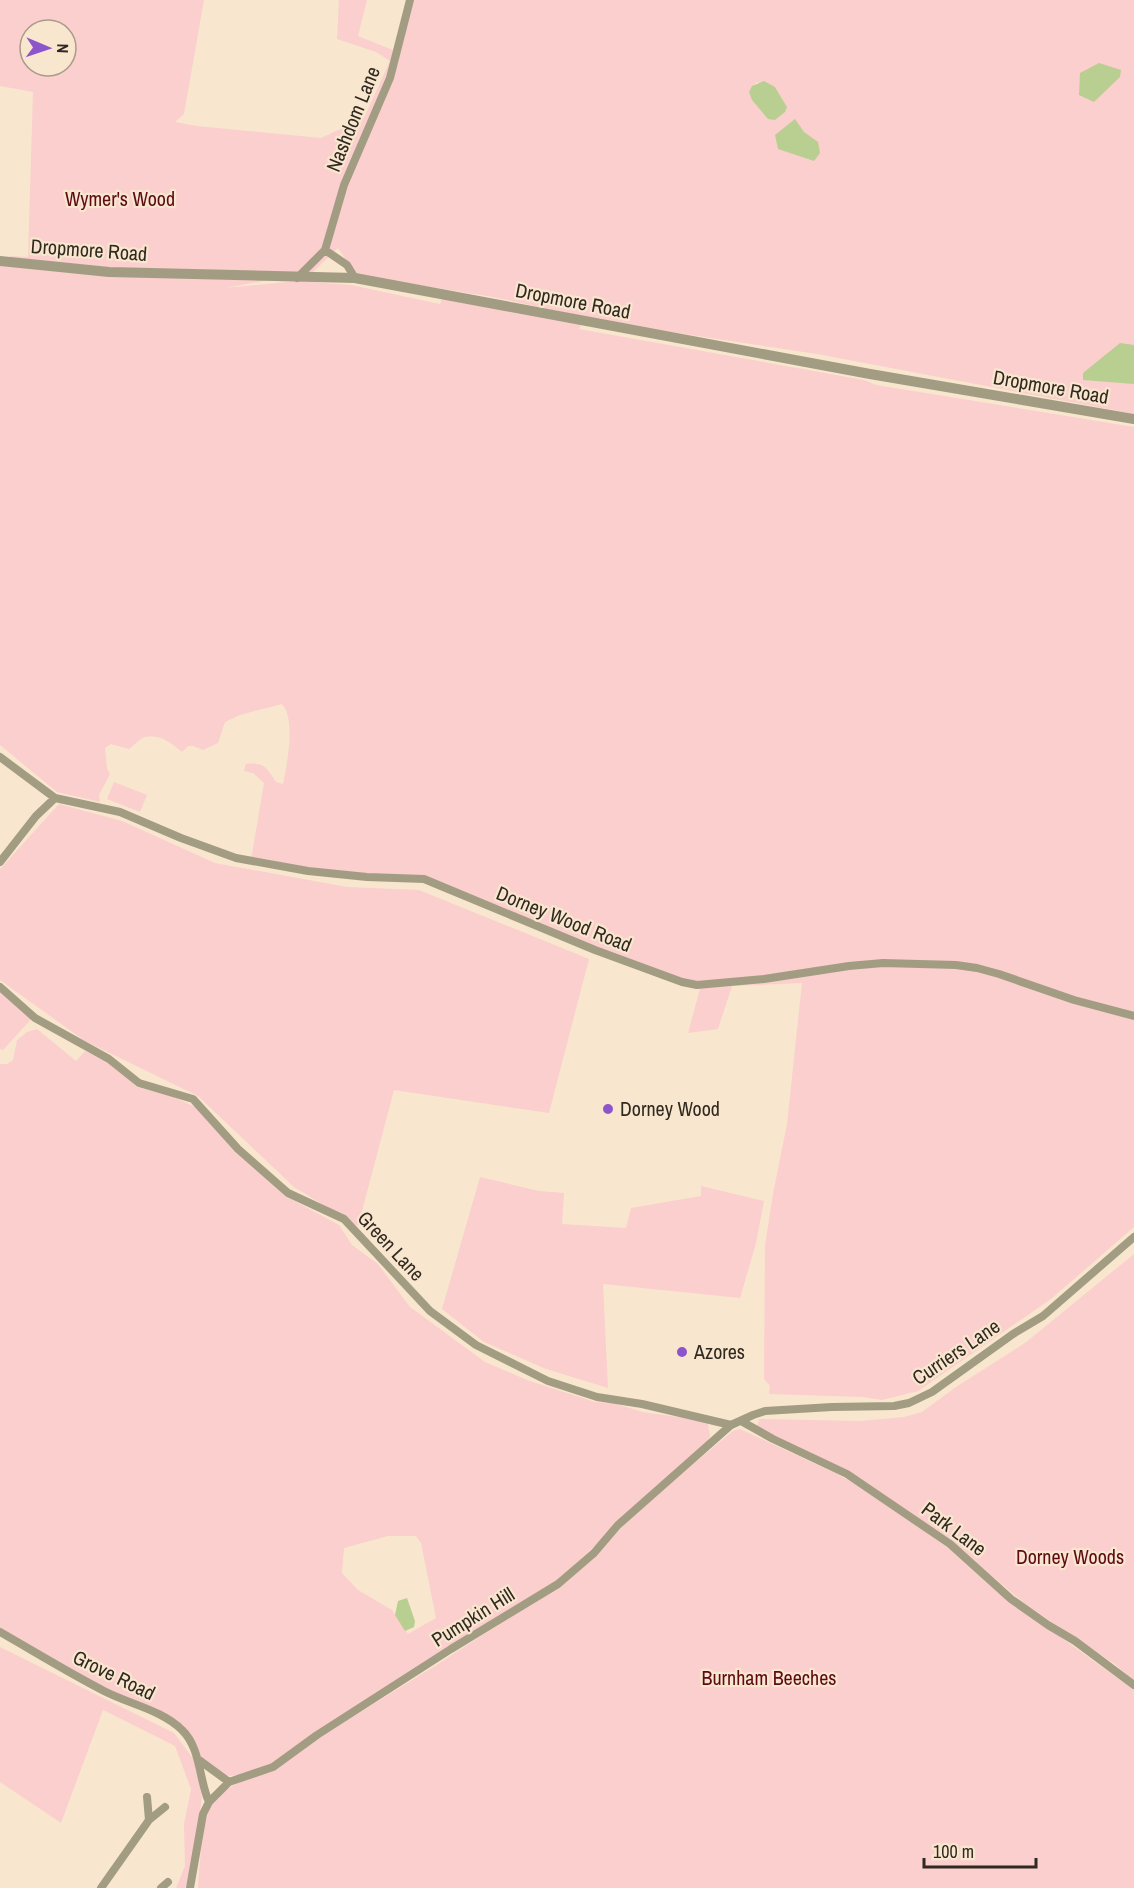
<svg xmlns="http://www.w3.org/2000/svg" width="1134" height="1888" font-family="'Archivo Narrow',sans-serif">
	<rect width="100%" height="100%" fill="#f9e6cf"/>
	<path fill="#facfcd" fill-rule="evenodd" d="M0,0H204L184,114L175,122L197,126L321,138L364,118L390,61L376,52L337,39L339,0H367L358,36L393,50L411,0H1134V414L817,354L612,323L493,297L356,275L338,248L313,272L225,288L297,281L351,285L440,304L442,298L583,322L579,329L864,380L876,385L1134,427V1227L1051,1299L918,1391L882,1400L863,1397L769,1394L770,1386L764,1379L765,1245L773,1194L787,1124L802,983L732,986L718,1029L688,1033L701,985L651,972L424,879L367,877L251,860L264,783L253,773L244,771L246,764C264,762 266,767 276,782L283,784C287,765 296,719 282,704L240,715L225,722L218,743L203,750L193,746H188L182,752C171,743 156,731 141,739C137,742 133,746 129,749L111,744L105,748L107,769L110,774L99,795L100,802L57,792L0,745V265L11,256L28,257L33,92L0,86ZM30,30H66V66H30ZM757,82L775,87L787,107L749,92L753,86Z
		M114,782L147,795L140,812L107,799Z
		M59,804L122,821L215,863L347,887L419,890L589,959L549,1113L394,1090L358,1226L294,1187L198,1096L85,1041L0,980V869Z
		M0,991L33,1017L3,1050L0,1049Z
		M37,1029L76,1061L85,1051L109,1063L137,1087L174,1097L197,1108L251,1166L285,1196L339,1225L352,1245L378,1264L410,1307L485,1362L527,1380L595,1402L613,1403L643,1412L699,1420L708,1424L710,1436L707,1443L552,1585L268,1766L245,1775L225,1776L202,1760L177,1722L126,1703L0,1635V1064H7L13,1060L17,1040L27,1032ZM388,1536H416L421,1543L436,1618L408,1634L392,1610L358,1590L342,1573L344,1548Z
		M480,1177L539,1191L564,1193L562,1224L626,1228L631,1208L701,1196V1186L764,1201L756,1243L740,1298L603,1284L608,1388L546,1369L484,1342L442,1309Z
		M1134,1254V1681L1116,1665L1028,1606L959,1549L907,1510L757,1427L759,1419L861,1421L904,1417L922,1412L956,1387L1025,1343Z
		M740,1429L835,1473L867,1490L965,1560L1002,1595L1134,1690V1888H198C199,1870 203,1816 212,1803C216,1798 222,1793 227,1789L339,1725L435,1666L564,1582L597,1554L641,1507L733,1431Z
		M0,1647L174,1733L195,1761L202,1798L191,1873L185,1888H176L185,1866L184,1824L191,1789L175,1746L103,1710L61,1823L0,1782Z"/>
	<path fill="#b8cf91" d="M1099,63L1121,70L1120,77L1094,102L1079,95L1080,73Z
		M764,81L775,87L787,107L785,112L775,120L768,119L752,100L749,92L752,86Z
		M795,119L804,132L818,142L820,153L814,161L778,149L775,135Z
		M1120,343L1134,345V384L1083,380V373Z
		M407,1598L415,1621L414,1627L405,1631L395,1615L398,1601Z"/>
	<g fill="none" stroke-linecap="round" stroke-linejoin="round">
		<path stroke="#a29d82" stroke-width="8" d="M297,278L325,250
			M355,278L347,265L325,250L344,185L390,78L410,0
			M0,757L55,798L120,812L181,838L236,858L308,871L367,877L424,879L595,950L682,982L697,985L764,979L849,966L883,963L956,965L977,968L999,974L1074,1000L1134,1016
			M0,862L36,816L55,798
			M0,987L35,1018L109,1059L139,1083L193,1099L238,1149L288,1193L344,1219L430,1311L476,1345L548,1381L597,1397L642,1404L731,1425
			M741,1421L773,1439L847,1474L950,1544L1011,1599L1048,1625L1075,1641L1134,1685
			M0,1632C35,1652 69,1673 104,1691C129,1704 162,1710 182,1730C201,1748 199,1781 209,1802
			M199,1760L229,1782
			M147,1797L149,1820L165,1807
			M101,1888L149,1820
			M161,1888L168,1882
			M190,1888L203,1814L209,1802L229,1782L273,1767L317,1735L451,1649L558,1584L594,1553L618,1525L731,1425L753,1415L765,1411L832,1407L894,1406L909,1403L932,1392L1013,1334L1043,1316L1134,1237"/>
		<path stroke="#a29d82" stroke-width="10" d="M0,261L109,272L355,278L870,374L1134,419"/>
	</g>
	<g fill="#8c55cc" stroke="#f9e6cf" stroke-width="2">
		<circle cx="608" cy="1109" r="6"/>
		<circle cx="682" cy="1352" r="6"/>
	</g>
	<g text-anchor="middle" stroke-width="4.5" stroke-linejoin="round" paint-order="stroke">
		<g font-size="20" fill="#302920" stroke="#f9e6cf">
			<text transform="translate(353 119) rotate(-68)" y="7">Nashdom Lane</text>
			<text transform="translate(89 250) rotate(4)" y="7">Dropmore Road</text>
			<text transform="translate(573 301) rotate(11)" y="7">Dropmore Road</text>
			<text transform="translate(1051 387) rotate(10)" y="7">Dropmore Road</text>
			<text transform="translate(564 919) rotate(22)" y="7">Dorney Wood Road</text>
			<text transform="translate(391 1246) rotate(47)" y="7">Green Lane</text>
			<text transform="translate(956 1352) rotate(-34)" y="7">Curriers Lane</text>
			<text transform="translate(954 1529) rotate(37)" y="7">Park Lane</text>
			<text transform="translate(473 1617) rotate(-32)" y="7">Pumpkin Hill</text>
			<text transform="translate(114 1675) rotate(26)" y="7">Grove Road</text>
		</g>
		<g font-size="20" fill="#5f0915" stroke="#f9e6cf">
			<text x="120" y="206">Wymer's Wood</text>
			<text x="1070" y="1564">Dorney Woods</text>
			<text x="769" y="1685">Burnham Beeches</text>
		</g>
		<g font-size="20" fill="#302920" stroke="#f9e6cf" text-anchor="start">
			<text x="620" y="1116">Dorney Wood</text>
			<text x="694" y="1359">Azores</text>
		</g>
	</g>
	<g transform="translate(48 48) rotate(92)"><circle r="28" fill="#f9e6cf" stroke="#a99a89" stroke-width="1.5"/>
	<path d="M0-4.5L10 22L0 15L-10 22Z" fill="#8c55cc"/>
	<text y="-9" font-size="16" font-weight="bold" text-anchor="middle" fill="#302920">N</text>
	</g>
	<path d="M924 1858v9h112v-9" fill="none" stroke="#302920" stroke-width="3"/>
	<text x="933" y="1858" font-size="18" fill="#302920" stroke="#f9e6cf" stroke-width="4.5" paint-order="stroke">100 m</text>
</svg>
